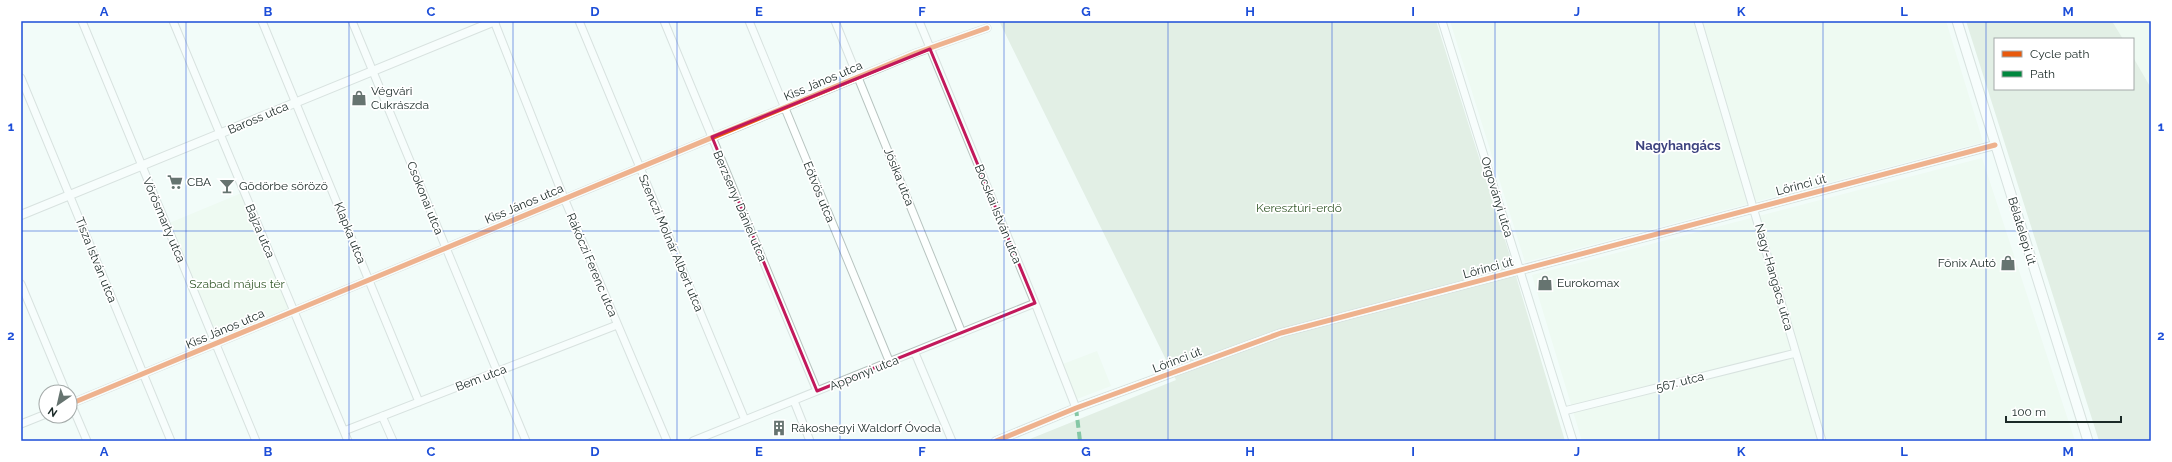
<svg xmlns="http://www.w3.org/2000/svg" width="2172" height="462" font-family="Raleway,sans-serif">
	<rect width="100%" height="100%" fill="#f2fcf9"/>
	<path fill="#e8f8e8" d="M1450,21H1946L1983,142L1525,262Z
		M2112,21H2151V88L2133,57V39H2123Z
		M1982,158L2075,441H1582L1532,275Z
		M244,192L294,311L216,343L167,224Z
		M1097,351L1111,386L1077,399L1063,364Z"/>
	<path fill="#cee0cd" d="M999,21H1436L1510,256L1565,441H1025L1176,380Z
		M1966,21H2112L2123,39H1995V89H2133V57L2151,88V441H2099Z"/>
	<g fill="none" stroke-linecap="round" stroke-linejoin="round">
		<defs>
			<path id="minor" d="M82,21L256,441
				M173,21L348,441
				M262,21L419,402
				M352,21L526,441
				M494,21L564,198L667,441
				M579,21L745,420
				M664,21L817,391
				M749,21L890,363
				M835,21L962,333
				M919,21L1035,303L1076,408
				M1442,21L1573,441
				M1698,21L1822,441
				M21,78L171,441
				M21,284L66,392
				M915,353L952,441
				M70,401L87,441
				M794,401L810,441
				M70,404L916,53L987,28
				M1564,411L1796,353
				M382,416L393,441
				M21,424L46,414
				M344,431L617,325
				M693,441L1035,303"/>
			<path id="tertiary" d="M21,215L495,21
				M996,441L1076,408L1281,333L1995,145"/>
			<path id="secondary" d="M1957,21L2088,441"/>
		</defs>
		<use href="#minor" stroke="#b8c4c0" stroke-width="9"/>
		<use href="#tertiary" stroke="#b8c4c0" stroke-width="10"/>
		<use href="#secondary" stroke="#b8c4c0" stroke-width="11"/>
		<use href="#minor" stroke="#fdfffe" stroke-width="7"/>
		<use href="#tertiary" stroke="#fdfffe" stroke-width="8"/>
		<use href="#secondary" stroke="#fdfffe" stroke-width="9"/>
		<path stroke="#00873e" stroke-width="4" stroke-dasharray="8 4" stroke-linecap="butt" d="M1076,408L1080,441"/>
		<defs>
			<path id="cycleway" d="M70,404L916,53L987,28
				M996,441L1076,408L1281,333L1995,145"/>
		</defs>
		<use href="#cycleway" stroke="#fff" stroke-width="8"/>
		<use href="#cycleway" stroke="#e8590c" stroke-width="5"/>
	</g>
	<path d="M0 0H2172V462H0ZM930,49L1035,303L817,391L712,137Z" fill="#f2fcf9" fill-opacity=".55" fill-rule="evenodd"/>
	<path fill="none" stroke="#c2185b" stroke-width="3" stroke-linejoin="round" d="M930,49L1035,303L817,391L712,137Z"/>
	<path fill="none" stroke="#1d4ed8" stroke-width="1" stroke-opacity="0.55" d="M186,21V441M349,21V441M513,21V441M677,21V441M840,21V441M1004,21V441M1168,21V441M1332,21V441M1495,21V441M1659,21V441M1823,21V441M1986,21V441M21,231H2151"/>
	<defs>
		<symbol id="shop-bare" viewBox="-9 -9 18 18"><path d="M-5-2.5h2.3a2.7 3.5 0 0 1 5.4 0H5L5.5 6h-11ZM-1.5-2.5h3a1.5 2.3 0 0 0-3 0Z" fill="#667470" stroke="#fff" stroke-width="2.5" paint-order="stroke"/></symbol>
		<symbol id="supermarket-bare" viewBox="-9 -9 18 18"><path d="M-6-5.5h2.5l.6 2H6L4.5 2H-2.5L-4.4-4H-6ZM-1.5 3.2a1.3 1.3 0 1 0 .1 0ZM3 3.2a1.3 1.3 0 1 0 .1 0Z" fill="#667470" stroke="#fff" stroke-width="2.5" paint-order="stroke"/></symbol>
		<symbol id="bar-bare" viewBox="-9 -9 18 18"><path d="M-6-5H6L.8 .8V4.5H3.5V6h-7V4.5H-.8V.8Z" fill="#667470" stroke="#fff" stroke-width="2.5" paint-order="stroke"/></symbol>
		<symbol id="building-bare" viewBox="-9 -9 18 18"><path d="M-4-6H4V6H1V3H-1V6H-4ZM-2.5-4.3h1.7v1.8h-1.7ZM.8-4.3h1.7v1.8H.8ZM-2.5-1h1.7V.8h-1.7ZM.8-1h1.7V.8H.8Z" fill="#667470" stroke="#fff" stroke-width="2.5" paint-order="stroke"/></symbol>
	</defs>
	<g fill-rule="evenodd">
		<use href="#shop-bare" x="348" y="87" width="22" height="22"/>
		<use href="#supermarket-bare" x="164" y="171" width="22" height="22"/>
		<use href="#bar-bare" x="216" y="175" width="22" height="22"/>
		<use href="#shop-bare" x="1997" y="252" width="22" height="22"/>
		<use href="#shop-bare" x="1534" y="272" width="22" height="22"/>
		<use href="#building-bare" x="768" y="417" width="22" height="22"/>
	</g>
	<g text-anchor="middle" stroke-width="3.5" stroke-linejoin="round" paint-order="stroke">
		<g font-size="12" fill="#1b2a27" stroke="#fff">
			<text transform="translate(823 81) rotate(-23)" y="4">Kiss János utca</text>
			<text transform="translate(258 118) rotate(-23)" y="4">Baross utca</text>
			<text transform="translate(899 177) rotate(68)" y="4">Jósika utca</text>
			<text transform="translate(1801 185) rotate(-15)" y="4">Lőrinci út</text>
			<text transform="translate(819 192) rotate(68)" y="4">Eötvös utca</text>
			<text transform="translate(1497 197) rotate(73)" y="4">Orgoványi utca</text>
			<text transform="translate(425 198) rotate(68)" y="4">Csokonai utca</text>
			<text transform="translate(524 204) rotate(-23)" y="4">Kiss János utca</text>
			<text transform="translate(740 206) rotate(67)" y="4">Berzsenyi Dániel utca</text>
			<text transform="translate(998 214) rotate(68)" y="4">Bocskai István utca</text>
			<text transform="translate(164 220) rotate(67)" y="4">Vörösmarty utca</text>
			<text transform="translate(260 231) rotate(67)" y="4">Bajza utca</text>
			<text transform="translate(2022 231) rotate(73)" y="4">Bélatelepi út</text>
			<text transform="translate(350 233) rotate(68)" y="4">Klapka utca</text>
			<text transform="translate(671 243) rotate(67)" y="4">Szenczi Molnár Albert utca</text>
			<text transform="translate(96 260) rotate(68)" y="4">Tisza István utca</text>
			<text transform="translate(592 265) rotate(67)" y="4">Rákóczi Ferenc utca</text>
			<text transform="translate(1488 268) rotate(-15)" y="4">Lőrinci út</text>
			<text transform="translate(1774 277) rotate(74)" y="4">Nagy-Hangács utca</text>
			<text transform="translate(225 329) rotate(-23)" y="4">Kiss János utca</text>
			<text transform="translate(1177 360) rotate(-21)" y="4">Lőrinci út</text>
			<text transform="translate(864 373) rotate(-22)" y="4">Apponyi utca</text>
			<text transform="translate(481 378) rotate(-21)" y="4">Bem utca</text>
			<text transform="translate(1680 382) rotate(-14)" y="4">567. utca</text>
		</g>
		<g font-size="12" fill="#1b2a27" stroke="#fff" text-anchor="start">
			<text x="371" y="95">Végvári<tspan x="371" dy="14">Cukrászda</tspan></text>
			<text x="187" y="186">CBA</text>
			<text x="239" y="190">Gödörbe söröző</text>
			<text x="1996" y="267" text-anchor="end">Főnix Autó</text>
			<text x="1557" y="287">Eurokomax</text>
			<text x="791" y="432">Rákoshegyi Waldorf Óvoda</text>
		</g>
		<g font-size="12" fill="#35592b" stroke="#fff">
			<text x="1299" y="212">Keresztúri-erdő</text>
			<text x="237" y="288">Szabad május tér</text>
		</g>
		<g font-size="13" font-weight="bold" fill="#3d437f" stroke="#fff">
			<text x="1678" y="150">Nagyhangács</text>
		</g>
	</g>
	<rect width="2172" height="462" fill="none" stroke="#ffffff" stroke-width="44"/>
	<rect x="1994" y="38" width="140" height="52" fill="#ffffff" stroke="#a4aaa9"/>
	<rect x="2002" y="51" width="20" height="6" fill="#e8590c" stroke="#a4aaa9"/>
	<text x="2030" y="58" font-size="12" fill="#1b2a27">Cycle path</text>
	<rect x="2002" y="71" width="20" height="6" fill="#00873e" stroke="#a4aaa9"/>
	<text x="2030" y="78" font-size="12" fill="#1b2a27">Path</text>
	<g transform="translate(58 404) rotate(214)"><circle r="19" fill="#ffffff" stroke="#a4aaa9"/>
	<path d="M0-3L7 15L0 10L-7 15Z" fill="#667470"/>
	<text y="-6" font-size="11" font-weight="bold" text-anchor="middle" fill="#1b2a27">N</text>
	</g>
	<path d="M2006 416v6h115v-6" fill="none" stroke="#1b2a27" stroke-width="2"/>
	<text x="2012" y="416" font-size="12" fill="#1b2a27" stroke="#ffffff" stroke-width="3" paint-order="stroke">100 m</text>
	<rect x="22" y="22" width="2128" height="418" fill="none" stroke="#1d4ed8" stroke-width="1.5"/>
	<g font-size="13" text-anchor="middle" font-weight="bold" fill="#1d4ed8">
		<text x="104" y="16">A</text>
		<text x="268" y="16">B</text>
		<text x="431" y="16">C</text>
		<text x="595" y="16">D</text>
		<text x="759" y="16">E</text>
		<text x="922" y="16">F</text>
		<text x="1086" y="16">G</text>
		<text x="1250" y="16">H</text>
		<text x="1413" y="16">I</text>
		<text x="1577" y="16">J</text>
		<text x="1741" y="16">K</text>
		<text x="1904" y="16">L</text>
		<text x="2068" y="16">M</text>
		<text x="11" y="131">1</text>
		<text x="2161" y="131">1</text>
		<text x="11" y="340">2</text>
		<text x="2161" y="340">2</text>
		<text x="104" y="456">A</text>
		<text x="268" y="456">B</text>
		<text x="431" y="456">C</text>
		<text x="595" y="456">D</text>
		<text x="759" y="456">E</text>
		<text x="922" y="456">F</text>
		<text x="1086" y="456">G</text>
		<text x="1250" y="456">H</text>
		<text x="1413" y="456">I</text>
		<text x="1577" y="456">J</text>
		<text x="1741" y="456">K</text>
		<text x="1904" y="456">L</text>
		<text x="2068" y="456">M</text>
	</g>
</svg>
